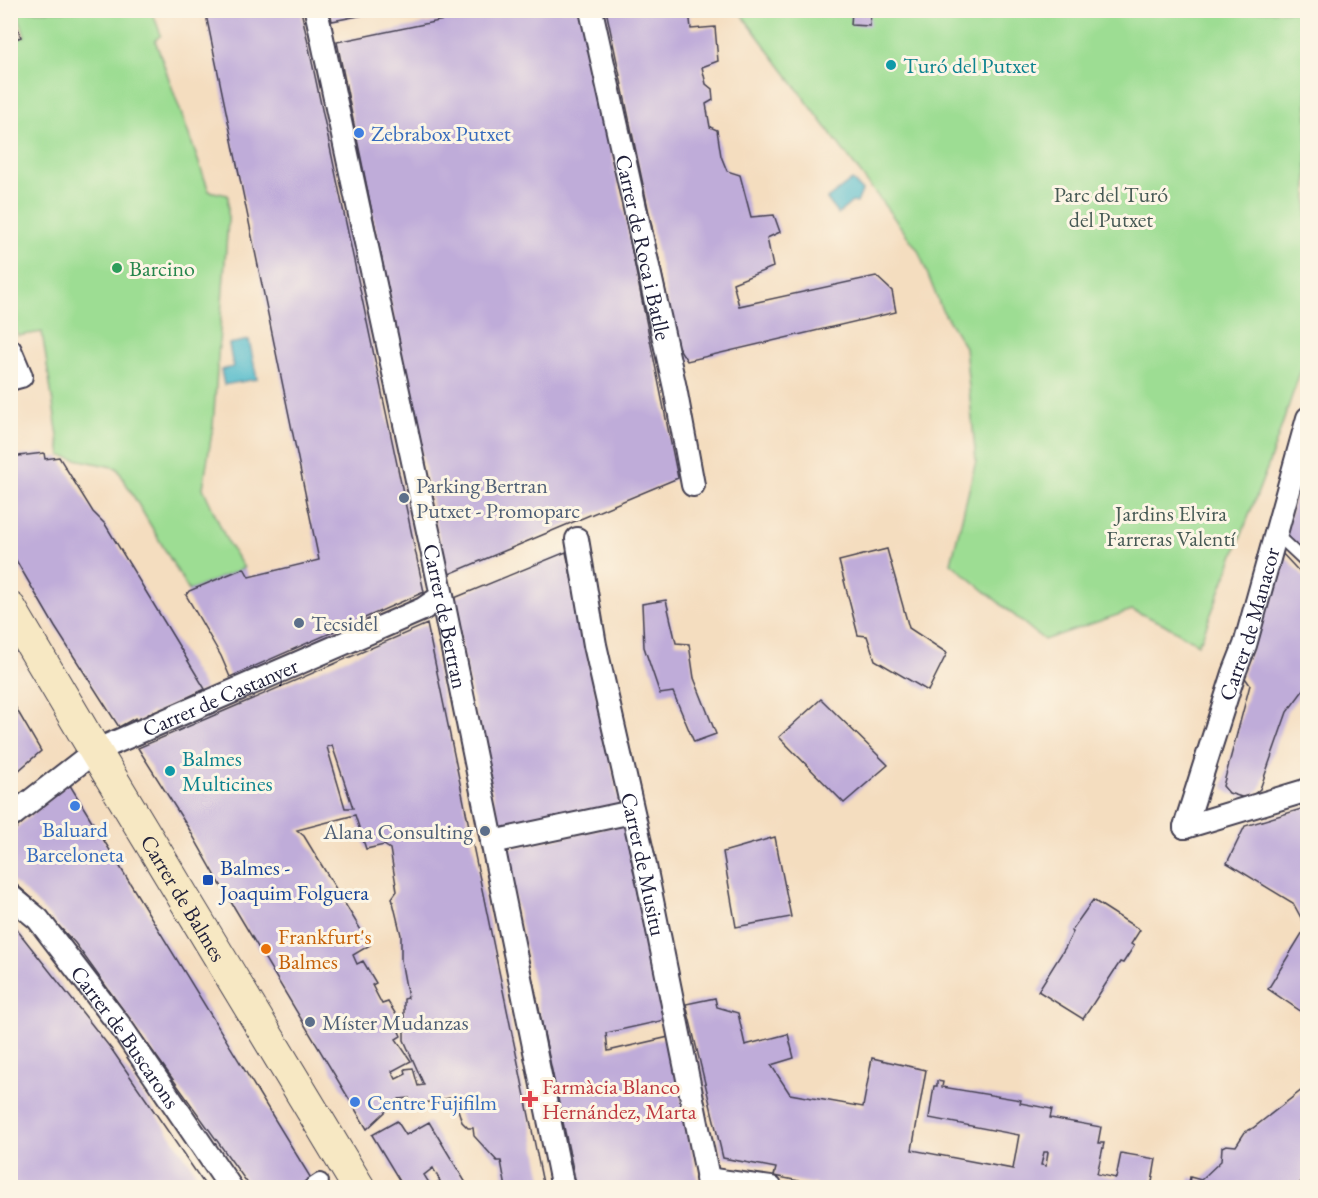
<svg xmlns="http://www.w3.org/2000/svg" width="1318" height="1198" font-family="'EB Garamond',serif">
	<rect width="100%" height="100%" fill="#fcf5e5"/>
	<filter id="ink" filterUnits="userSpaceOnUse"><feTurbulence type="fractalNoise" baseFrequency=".0167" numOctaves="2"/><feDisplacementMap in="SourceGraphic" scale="12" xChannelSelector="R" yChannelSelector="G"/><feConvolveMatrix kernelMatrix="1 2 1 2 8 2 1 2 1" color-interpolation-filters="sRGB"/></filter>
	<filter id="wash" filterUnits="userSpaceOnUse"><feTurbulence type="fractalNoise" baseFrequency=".008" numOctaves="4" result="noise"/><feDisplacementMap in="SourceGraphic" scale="24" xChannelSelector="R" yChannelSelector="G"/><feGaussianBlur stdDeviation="1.35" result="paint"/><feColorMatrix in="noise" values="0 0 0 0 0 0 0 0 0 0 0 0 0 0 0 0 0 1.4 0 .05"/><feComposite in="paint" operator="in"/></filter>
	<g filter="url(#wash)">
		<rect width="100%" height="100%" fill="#f4ddbf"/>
		<path fill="#9ddd93" stroke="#608067" stroke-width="1.5" d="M17,11H152L161,35L155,40L209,191L228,195V220L213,426L203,488L228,543L244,568L189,591L117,468L61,456L42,332L18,336L11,317V42L25,36Z
			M739,11H1307V352L1268,466L1201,640L1200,639L1198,644L1162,623L1132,610L1044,640L951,563L976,461L965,347L941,308L918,250Z"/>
		<path fill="#4fbacb" stroke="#386e83" stroke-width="1.5" d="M852,180L862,191L857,203L852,202L838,214L827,199Z
			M249,340L257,379L224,385L221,370L233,367L229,344Z"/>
		<g id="blocks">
			<path fill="#bfacd9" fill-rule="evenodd" d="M10,10L21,37L10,41Z
				M205,10H301L424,592L230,677L221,656L186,595L189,591L244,568L249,577L319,560Z
				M330,10H380V12L332,21Z
				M492,10H583L678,478L447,575L337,42Z
				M606,10H689L691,29L715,27L718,61L702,67L706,84L712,89L713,100L706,104L710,127L717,130L721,156L727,171L740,175L751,217L774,215L780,232L767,238L773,267L733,283L739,306L876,276L892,291L896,312L687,361L677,345Z
				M852,10H871L870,26L851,25Z
				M44,453L45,459L59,457L93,512L105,524L205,689L153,714V711L137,722L135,718L119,727L55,627L10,550V457Z
				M1308,457V561L1283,538Z
				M887,549L909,628L947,653L928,691L875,660L867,636L858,635L839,561Z
				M1280,551L1308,581V684L1287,712L1260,789L1248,799L1229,793L1223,786L1250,685L1243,675Z
				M566,552L620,807L501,832L452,599Z
				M666,600L676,643L689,644L694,678L716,734L694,742L673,692L660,694L644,647L642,604Z
				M427,624L544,1188H506L501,1161H497L474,1136L473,1128H468L462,1122L454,1097L410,1106L409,1098L399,1099L367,1129L222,887L189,829L138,748ZM332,745L353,808H345L327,747ZM355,815L366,849L384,845L390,849L397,891L392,898L401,935V960L408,998L404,999V1040L424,1085L418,1086L413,1068L405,1069L406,1074L396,1079L392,1071L411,1061L396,1039L401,1036L397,1027L402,1024L388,1002L382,1004L372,985L376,983L363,961L357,964L353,955L370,945L304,836L297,830Z
				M10,698L41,751L10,778Z
				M821,699L888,765L844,803L779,737Z
				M68,782L312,1180L299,1188H251L75,943L33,899L10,879V834Z
				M1308,807V1016L1268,989L1306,927L1293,903L1227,863L1245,826Z
				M624,824L665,1020L606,1033L608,1051L669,1037L699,1188H577L505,850Z
				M775,837L791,917L736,927L723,852Z
				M1093,900L1140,930L1131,944L1134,946L1123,963L1120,962L1083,1019L1038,991L1065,948L1073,932L1071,931Z
				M10,921L112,1050L207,1188H18L10,1182Z
				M715,998L717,1007L738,1013L745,1045L788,1034L794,1058L771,1065L790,1094L863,1107L872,1058L926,1070L912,1150L1013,1169L1019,1135L929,1118L934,1086H937V1081L943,1082L942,1087L1021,1100L1020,1103L1052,1109L1050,1118L1101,1127L1098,1143H1104L1097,1174L1116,1178L1121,1153L1156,1159L1151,1188H1113L1077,1181L1075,1188H1049L1038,1184L1037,1188H834L774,1176L776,1168L723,1158L686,1004ZM1044,1152H1048L1046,1166L1041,1165Z
				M1302,1090L1308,1094V1175L1295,1188H1244L1239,1182L1233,1188H1188L1190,1177L1201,1180L1221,1161L1222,1147L1226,1145L1236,1146L1245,1132L1253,1128Z
				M397,1121L406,1135L429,1122L469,1188H404L372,1135ZM433,1168L440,1181L431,1186L424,1175Z"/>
		</g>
	</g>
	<g filter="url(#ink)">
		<use href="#blocks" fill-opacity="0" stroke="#423e4f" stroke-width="1.5"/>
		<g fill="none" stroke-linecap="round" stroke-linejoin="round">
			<defs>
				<path id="service" d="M1276,534L1308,564"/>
				<path id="pedestrian" d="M311,1188L320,1182"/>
				<g id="minor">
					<path id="s1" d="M316,10L442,596L563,1188"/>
					<path id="s2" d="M591,10L675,388L693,485"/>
					<path d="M10,350L21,376L10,379"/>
					<path id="s3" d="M577,539L595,645L643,856L710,1188"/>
					<path id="s4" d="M10,817L95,751L423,609L442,596"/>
					<path id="s5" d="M1185,827L1234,673L1245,645L1308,418"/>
					<path d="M1185,827L1308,790"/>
					<path d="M492,842L632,812"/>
					<path id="s6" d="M10,896L38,919L121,1027L231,1188"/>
					<path d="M707,1179L771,1188"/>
				</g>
				<g id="secondary">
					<path id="s7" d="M10,608L83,731L359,1188"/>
				</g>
			</defs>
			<use href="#service" stroke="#423e4f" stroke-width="14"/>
			<use href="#pedestrian" stroke="#423e4f" stroke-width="20"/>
			<use href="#minor" stroke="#423e4f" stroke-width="26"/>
			<use href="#secondary" stroke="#423e4f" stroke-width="34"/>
			<use href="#service" stroke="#fff" stroke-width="10"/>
			<use href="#pedestrian" stroke="#fff" stroke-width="16"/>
			<use href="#minor" stroke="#fff" stroke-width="22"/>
			<use href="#secondary" stroke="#f7e8c3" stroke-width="32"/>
		</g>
	</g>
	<g fill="#0f9aa8" stroke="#fcf5e5" stroke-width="2">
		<circle cx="891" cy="65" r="6"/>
		<circle cx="170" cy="771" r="6"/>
	</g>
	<g fill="#3f7fe0" stroke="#fcf5e5" stroke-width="2">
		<circle cx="359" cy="133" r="6"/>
		<circle cx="75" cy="806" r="6"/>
		<circle cx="355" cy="1102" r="6"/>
	</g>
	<circle fill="#2e9e5b" stroke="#fcf5e5" stroke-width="2" cx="117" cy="268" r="6"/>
	<g fill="#5c6f8a" stroke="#fcf5e5" stroke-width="2">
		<circle cx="404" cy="498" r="6"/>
		<circle cx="299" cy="623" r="6"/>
		<circle cx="485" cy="831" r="6"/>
		<circle cx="310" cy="1022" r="6"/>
	</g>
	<rect fill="#1a4fb4" stroke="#fcf5e5" stroke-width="2" x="202" y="874" width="12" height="12" rx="3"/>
	<circle fill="#e8710a" stroke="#fcf5e5" stroke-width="2" cx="266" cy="949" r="6"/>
	<path fill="#e0444e" stroke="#fcf5e5" stroke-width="2" d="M527 1090h6v6h6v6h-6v6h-6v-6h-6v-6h6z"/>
	<g text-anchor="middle" stroke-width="6" stroke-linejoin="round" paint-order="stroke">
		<g font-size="22" fill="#0d838f" stroke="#fcf5e5" text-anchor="start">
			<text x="903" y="73">Turó del Putxet</text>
			<text x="182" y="766">Balmes<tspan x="182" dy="25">Multicines</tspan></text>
		</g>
		<g font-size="22" fill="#366cbe" stroke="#fcf5e5" text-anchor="start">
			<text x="371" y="141">Zebrabox Putxet</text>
			<text x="75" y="837" text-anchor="middle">Baluard<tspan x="75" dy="25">Barceloneta</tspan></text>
			<text x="367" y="1110">Centre Fujifilm</text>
		</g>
		<g font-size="22" fill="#475a55" stroke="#fcf5e5">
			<text x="1111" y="202">Parc del Turó<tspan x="1111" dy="25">del Putxet</tspan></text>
			<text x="1171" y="521">Jardins Elvira<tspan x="1171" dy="25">Farreras Valentí</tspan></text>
		</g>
		<g font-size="22" fill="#22223b" stroke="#fcf5e5">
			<text dy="8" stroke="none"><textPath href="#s2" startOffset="243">Carrer de Roca i Batlle</textPath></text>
			<text dy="8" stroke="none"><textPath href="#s1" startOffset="620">Carrer de Bertran</textPath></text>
			<text dy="8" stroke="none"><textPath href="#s5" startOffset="213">Carrer de Manacor</textPath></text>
			<text dy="8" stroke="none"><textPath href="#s4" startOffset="244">Carrer de Castanyer</textPath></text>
			<text dy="8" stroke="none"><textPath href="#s3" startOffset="332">Carrer de Musitu</textPath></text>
			<text dy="8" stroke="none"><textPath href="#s7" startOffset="338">Carrer de Balmes</textPath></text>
			<text dy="8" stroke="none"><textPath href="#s6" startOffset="183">Carrer de Buscarons</textPath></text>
		</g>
		<g font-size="22" fill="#27864d" stroke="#fcf5e5" text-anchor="start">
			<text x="129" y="276">Barcino</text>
		</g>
		<g font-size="22" fill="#4e5e75" stroke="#fcf5e5" text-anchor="start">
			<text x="416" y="493">Parking Bertran<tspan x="416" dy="25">Putxet - Promoparc</tspan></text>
			<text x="311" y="631">Tecsidel</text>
			<text x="473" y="839" text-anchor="end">Alana Consulting</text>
			<text x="322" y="1030">Míster Mudanzas</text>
		</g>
		<g font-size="22" fill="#164399" stroke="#fcf5e5" text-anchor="start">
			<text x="220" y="875">Balmes -<tspan x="220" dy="25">Joaquim Folguera</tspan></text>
		</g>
		<g font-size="22" fill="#c56008" stroke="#fcf5e5" text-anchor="start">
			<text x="278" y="944">Frankfurt's<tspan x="278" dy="25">Balmes</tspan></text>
		</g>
		<g font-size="22" fill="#be3a42" stroke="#fcf5e5" text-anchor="start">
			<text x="542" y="1094">Farmàcia Blanco<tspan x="542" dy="25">Hernández, Marta</tspan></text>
		</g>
	</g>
	<rect width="1318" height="1198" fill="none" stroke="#fcf5e5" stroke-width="36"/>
</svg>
